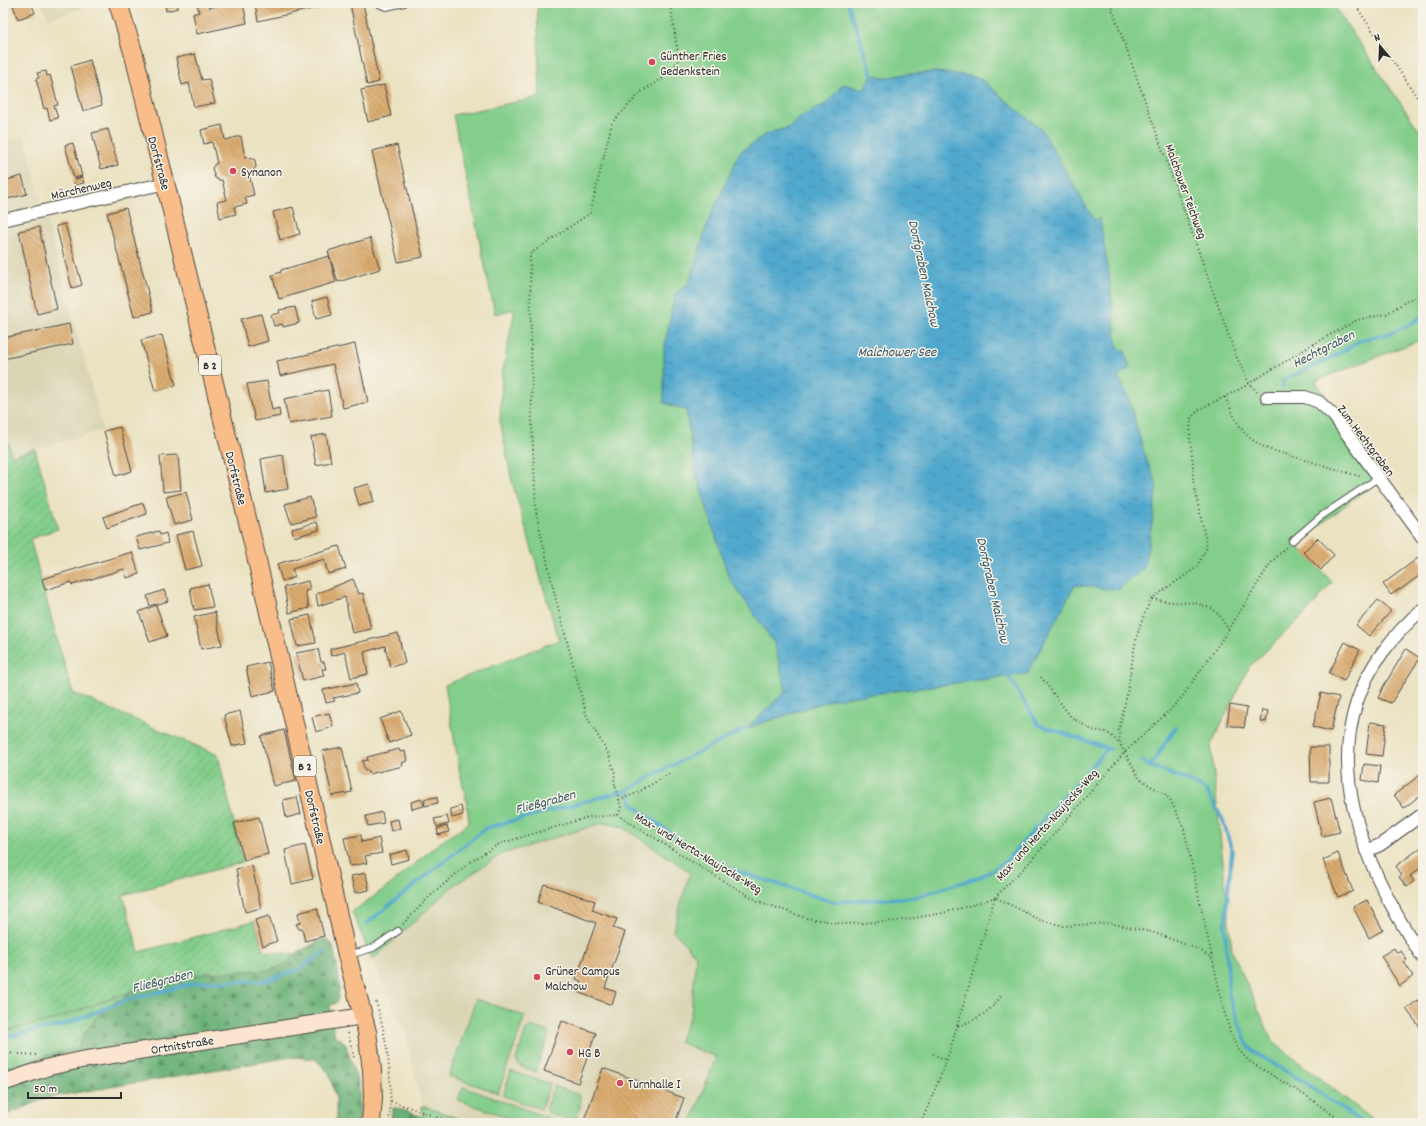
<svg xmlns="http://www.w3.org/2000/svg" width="1426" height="1126" font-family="Dekko,sans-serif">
	<defs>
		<pattern id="grass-dots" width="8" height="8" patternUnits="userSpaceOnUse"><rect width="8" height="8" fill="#83ce8b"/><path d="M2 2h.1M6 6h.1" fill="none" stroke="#71b178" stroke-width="1.8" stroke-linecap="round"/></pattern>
		<pattern id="forest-firs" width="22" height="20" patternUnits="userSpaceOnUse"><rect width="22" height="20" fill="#6ab177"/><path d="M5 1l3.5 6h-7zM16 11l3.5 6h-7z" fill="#579062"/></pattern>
		<pattern id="garden-furrows" width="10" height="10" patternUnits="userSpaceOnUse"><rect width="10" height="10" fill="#83ce8b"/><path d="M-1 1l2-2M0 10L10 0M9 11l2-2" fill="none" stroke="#71b178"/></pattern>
		<pattern id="water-ripples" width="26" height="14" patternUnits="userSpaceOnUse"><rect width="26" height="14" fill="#51a8cd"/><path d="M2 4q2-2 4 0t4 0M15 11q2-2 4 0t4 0" fill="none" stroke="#4389a7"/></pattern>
		<pattern id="building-back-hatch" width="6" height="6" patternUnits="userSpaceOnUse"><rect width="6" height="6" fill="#dbac6f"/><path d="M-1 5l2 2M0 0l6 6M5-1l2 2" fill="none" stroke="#b28c5b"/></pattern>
	</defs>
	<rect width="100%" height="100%" fill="#f7f3e8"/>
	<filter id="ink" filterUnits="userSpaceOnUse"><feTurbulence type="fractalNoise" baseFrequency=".025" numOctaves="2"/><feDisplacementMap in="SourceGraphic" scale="8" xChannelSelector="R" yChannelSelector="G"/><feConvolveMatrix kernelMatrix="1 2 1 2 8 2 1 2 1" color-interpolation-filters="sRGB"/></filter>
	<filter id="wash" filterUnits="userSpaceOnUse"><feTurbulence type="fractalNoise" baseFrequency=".012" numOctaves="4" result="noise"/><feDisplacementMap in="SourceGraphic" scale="16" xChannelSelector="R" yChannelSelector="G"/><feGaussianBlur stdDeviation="0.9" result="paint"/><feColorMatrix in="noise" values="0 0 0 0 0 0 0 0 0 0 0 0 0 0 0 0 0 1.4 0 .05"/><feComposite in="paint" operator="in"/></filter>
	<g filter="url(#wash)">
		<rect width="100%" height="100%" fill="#ebe2c1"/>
		<path fill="#dad5b4" d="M42,3H83L85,7L48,19Z
			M25,137L41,200L33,207L3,213V142Z
			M46,217L103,430L12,456L3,427V226Z
			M603,823L623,827L690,872L673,931L696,956L691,1014L679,1042L716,1057L691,1123H471L422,1106L405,1031L372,960L452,887L502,854Z"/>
		<path fill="url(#grass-dots)" stroke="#577c5b" d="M144,986L103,1009L83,1036L78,1048L42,1057L14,1066H3V1031L53,1020Z
			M531,1026L550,1032L535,1072L520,1066L516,1060L526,1030Z
			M554,1086L579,1095C584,1103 577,1114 574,1122L550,1114L546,1110V1107Z"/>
		<path fill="url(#forest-firs)" stroke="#4a6e51" d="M325,938L333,945C336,963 343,983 337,1002L330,1006L335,1037L342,1040L346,1045L359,1087L360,1123H336V1099L329,1073L315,1059L292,1057L50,1097L3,1116V1066H14L42,1057L78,1048L83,1036L103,1009L144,986L206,973L269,970L288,963L293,955Z
			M422,1106L471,1123H390L393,1108H397L423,1117Z"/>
		<path fill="#83ce8b" stroke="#577c5b" d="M537,3H1332L1423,136V339L1315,381L1384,475L1296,544L1332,582L1311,608L1249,667L1211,745L1232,951L1273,1042L1377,1123H691L716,1057L679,1042L691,1014L696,956L673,931L690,872L623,827L603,823L502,854L452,887L372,960L352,912L391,884L438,844L469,823L467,802L460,773L445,685L559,640L512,482L500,421L502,374L515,309L495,314L453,115L540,97Z
			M476,999L525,1016L498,1093L449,1076Z
			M511,1071L550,1084L541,1109L503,1096Z
			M463,1087L563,1123H524L458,1100Z
			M422,1106L471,1123H424Z"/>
		<path fill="url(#garden-furrows)" stroke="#577c5b" d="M3,427L12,456L35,449L58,529L30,539L57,639L73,693L218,755L243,862L123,895L139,952L254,921L264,951L293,955L288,963L269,970L206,973L144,986L53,1020L3,1031Z"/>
		<path fill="url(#water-ripples)" stroke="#3e6a7c" d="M936,72L978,77L1042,130L1094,220L1100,219L1109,275L1117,347L1125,351L1130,368L1118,376L1128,397L1146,459L1157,484L1153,518L1144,568L1118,590L1075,585L1027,674L834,699L747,728L786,691L774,643L729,578L695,471L686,410L664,403V349L675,294L689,283L709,219L740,152L768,133L788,128L802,116L827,103L843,84L864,90L872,74L883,78L906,74Z"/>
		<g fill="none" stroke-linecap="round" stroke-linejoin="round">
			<path stroke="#51a8cd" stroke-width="3.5" d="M848,3L873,78
				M1282,387L1284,380L1333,357L1361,340L1388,334L1409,325L1423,316
				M1006,673L1039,725L1110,749
				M1141,761L1150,766L1189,781L1206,790L1223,820L1232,851L1225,925L1229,996L1247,1044L1254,1052L1309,1085L1362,1123
				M1150,766L1176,727
				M628,790L632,804L671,834L724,867L833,902L916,897L982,876L1006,861L1108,748
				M366,924L486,828L628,790L661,771L747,728
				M3,1037L60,1026L127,1000L199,982L265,981L297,970L325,952"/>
		</g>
		<g id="blocks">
			<path fill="url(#building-back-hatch)" d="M12,3H31L35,13L18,19Z
				M170,3H177L178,8L166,11L165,4Z
				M197,3H208L209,8L229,3H243L247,23L197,34L193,14L199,12Z
				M255,3H335V4L258,21Z
				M353,3H363L379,82L367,85L350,4Z
				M195,54L202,80L209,79L215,103L194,107L189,83L182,85L176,58Z
				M90,60L102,105L83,111L71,66Z
				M46,71L47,76L50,75L58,105L54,106L58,118L50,120L47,108L44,109L36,79L39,78L37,73Z
				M384,85L391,116L368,122L361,90Z
				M222,125L225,140L241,136L245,157H248L255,160L256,167L252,173L249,174L254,195L245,197L247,204L234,207L236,214L220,218L217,202L227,200L222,180H219L215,178L212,168L215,164L217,163L212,142L204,144L201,130Z
				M108,129L118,165L101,169L92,133Z
				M3,140L7,152L3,153Z
				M73,143L82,176L74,178L65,145Z
				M397,145L423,257L398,262L372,151Z
				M22,176L27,194L3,200V181Z
				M82,177L84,183L75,185L73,180Z
				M293,207L300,234L280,240L273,212Z
				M126,208L153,312L134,317L107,213Z
				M65,224L82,285L72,288L56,226Z
				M39,227L57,309L37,314L19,231Z
				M370,238L380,269L338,282L328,251Z
				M329,256L336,282L279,299L272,275L281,272V270Z
				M327,297L332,315L316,319L312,301Z
				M295,307L299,323L283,327V324L274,326L271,315L280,313L279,310Z
				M261,314L268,341L248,347L241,319Z
				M69,324L73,344L3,359V338Z
				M162,335L176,385L155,391L141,340Z
				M355,344L368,402L343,408L333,364L280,376L277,361Z
				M267,381L272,410L279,408L280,416L255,421L247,384Z
				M328,390L332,416L289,424L284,399Z
				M120,427L132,471L116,476L104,431Z
				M326,434L331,462L316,465L311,437Z
				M178,455L181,490L163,492L160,456Z
				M283,455L288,489L266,493L261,459Z
				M369,484L374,502L359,506L354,488Z
				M186,492L193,520L174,525L166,497Z
				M310,497L316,517L291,523L285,504Z
				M143,503L147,514L107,528L103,517Z
				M317,522L319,530L294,537L292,529Z
				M159,531L160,535L166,533L168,543L140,550L136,537Z
				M193,531L202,566L185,570L176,535Z
				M1318,538L1334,555L1321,570L1303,552Z
				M339,546L346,569L328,574L324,559L292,569L295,577L282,581L277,564Z
				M132,552L139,574L127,578L124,569L72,585L71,582L45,590L42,579Z
				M1418,558L1423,565V573L1400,590L1399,589L1391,595L1383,584Z
				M353,579L359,594L363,593L371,629L352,633L345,597L318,606L316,594Z
				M308,581L310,590L305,591L309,608L289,613L284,587Z
				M208,584L213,607L194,610L190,588Z
				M164,590L168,601L156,605L155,604L150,606L147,596Z
				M1378,600L1391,611L1369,636L1356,625Z
				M156,605L167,636L150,642L139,612Z
				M215,612L222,645L201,649L194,617Z
				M310,615L316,643L297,646L291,619Z
				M398,633L405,663L390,667L385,646L364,652L368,674L351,678L345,652L331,656L330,649Z
				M1345,642L1360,650L1344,681L1329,673Z
				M318,649L321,662H324L326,669H322L324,676L303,681L296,653Z
				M1406,649L1420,658L1391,703L1378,698L1383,687Z
				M268,662L275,691L252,696L246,667Z
				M356,683L358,693L333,698L335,701L326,703L323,690Z
				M1321,693L1339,697L1331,731L1313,727Z
				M1230,705L1247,708L1244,728L1227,725Z
				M1262,710L1268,711L1266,722L1260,721Z
				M240,711L247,743L232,746L224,715Z
				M401,711L411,735L389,743L380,719Z
				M329,713L333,727L316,732L312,717Z
				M1370,722L1386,724L1382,756L1366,754Z
				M284,730L296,781L273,786L261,736Z
				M342,747L352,792L332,796L322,751Z
				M1310,747H1329V782H1311Z
				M399,749L400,752L405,751L407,761L402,763L403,766L369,774L368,770L365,771L362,761L368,760L367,757Z
				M1364,764L1380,766L1378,783L1362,780Z
				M1421,774L1423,777V793L1404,808L1394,795Z
				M297,797L301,814L286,818L283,800Z
				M437,797L438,803L425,806L424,799Z
				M1331,798L1340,832L1322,836L1314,802Z
				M422,799L424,806L412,809L411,802Z
				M461,806L463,815L452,818L450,809Z
				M382,812L384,823L368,826L366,816Z
				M447,816L449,824L437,827L434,819Z
				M259,817L268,854L244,860L234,823Z
				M398,819L400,829L391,831L389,821Z
				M447,826L449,832L438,835L437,829Z
				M361,835L362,842L379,838L382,853L365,856L367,863L350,866L344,838Z
				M305,845L313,879L292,884L285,850Z
				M1423,846V866L1410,876L1414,881L1407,887L1399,877L1402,875L1396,866Z
				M407,850L409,859L391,864L389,855Z
				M1338,853L1353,891L1338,897L1323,860Z
				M252,866L261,908L245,912L236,869Z
				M366,873L369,890L355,893L351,876Z
				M544,884L595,901L592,910L617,919L613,928L625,932L605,988L616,992L612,1005L577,992L581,981L576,979L596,923L538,902Z
				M1367,900L1383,930L1369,938L1353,907Z
				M317,908L324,936L305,941L302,929H299L296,924L300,923L298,913Z
				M269,916L277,941L263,946L255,920Z
				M1394,948L1397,953L1401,951L1407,960L1404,962L1413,976L1400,986L1381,956Z
				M1418,1000L1423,1006V1031L1406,1009Z
				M562,1021L596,1033L578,1083L544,1071Z
				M603,1068L684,1098L675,1123H583Z"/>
		</g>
	</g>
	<g filter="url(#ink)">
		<use href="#blocks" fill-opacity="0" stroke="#484642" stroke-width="1"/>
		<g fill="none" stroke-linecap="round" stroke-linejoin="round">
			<defs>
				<path id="lane" d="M377,3L386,7L404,3
					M1292,541L1320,517L1378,478
					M349,955L373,948L398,931"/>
				<path id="street" d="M3,220L166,183
					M1267,397H1305L1319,402L1334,416L1423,538
					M1423,609C1407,622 1394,637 1382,653C1311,752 1364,868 1423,958
					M1366,851L1380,845L1423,814"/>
				<path id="secondary" d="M3,1083L49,1067L81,1060L363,1016"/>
				<path id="primary" d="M118,3L134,55L254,547L347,955L367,1032L372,1070L373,1098L371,1123"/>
			</defs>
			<use href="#lane" stroke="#484642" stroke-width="8"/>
			<use href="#street" stroke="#484642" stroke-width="14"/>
			<use href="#secondary" stroke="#484642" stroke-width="18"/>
			<use href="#primary" stroke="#484642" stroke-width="20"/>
			<path stroke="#484642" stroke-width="2" stroke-dasharray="1 3" stroke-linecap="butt" d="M1110,3L1236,356L1249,383L1257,392
				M1354,3L1423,106
				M89,6L97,3
				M1225,397C1238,423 1240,436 1268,449L1362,477
				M1152,599L1171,602L1196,603L1213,609L1220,616L1228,629
				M1041,677L1071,717L1092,730L1107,732L1120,744
				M619,800L637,793L670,773
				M618,815L621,808L614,781L615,773L609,755L587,717L555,596L536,512L532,426L530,254L590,213L612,123L641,92L662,79L679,60L670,3
				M403,924L428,898L470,862L499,844L589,817L618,815L710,873L758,901L806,918L845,924L897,921L943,913L979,903L995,897L1028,864L1125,752L1170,710L1183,696L1229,629L1270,564L1286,547
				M376,1002C388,1042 393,1081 389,1123
				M958,1026C978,1019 990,1012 1002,995
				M348,1033L354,1058
				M3,1053L38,1055
				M933,1054L947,1060
				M391,1101L453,1123
				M921,1123L947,1060L995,897L1040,920L1064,926L1110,923L1155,933L1200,950L1212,959
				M1344,1123L1308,1097L1249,1061L1238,1049L1230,1032L1223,1007L1184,829L1171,801L1163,792L1152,787L1139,778L1120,744L1119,730L1128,689L1134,649L1140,625L1151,599L1196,568L1207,547L1193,481V464L1190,438L1191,418L1200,409L1240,389L1312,345L1357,320L1386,314L1412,298L1423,294"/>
			<use href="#lane" stroke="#fff" stroke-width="6"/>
			<use href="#street" stroke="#fff" stroke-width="12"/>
			<use href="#secondary" stroke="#fce5d0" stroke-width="16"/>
			<use href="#primary" stroke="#f8bd89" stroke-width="18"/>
		</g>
	</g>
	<g fill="#d1495b" stroke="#f7f3e8" stroke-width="1.5">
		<circle cx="652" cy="62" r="4"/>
		<circle cx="233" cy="171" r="4"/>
		<circle cx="537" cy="977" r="4"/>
		<circle cx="570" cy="1052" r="4"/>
		<circle cx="620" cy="1083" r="4"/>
	</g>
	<g text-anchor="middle" stroke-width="3" stroke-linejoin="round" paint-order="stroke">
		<g fill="#f7f3e8" stroke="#686764" stroke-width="1">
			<rect x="199" y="355" width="22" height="20" rx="3"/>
			<rect x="294" y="756" width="22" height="20" rx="3"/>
		</g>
		<g font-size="12" font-weight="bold" fill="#2b2b2b">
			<text x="210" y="369">B 2</text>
			<text x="305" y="770">B 2</text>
		</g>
		<g font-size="13" fill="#2b2b2b" stroke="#f7f3e8" text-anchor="start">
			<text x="660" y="60">Günther Fries<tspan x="660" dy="15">Gedenkstein</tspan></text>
			<text x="241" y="176">Synanon</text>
			<text x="545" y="975">Grüner Campus<tspan x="545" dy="15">Malchow</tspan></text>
			<text x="578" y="1057">HG B</text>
			<text x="628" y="1088">Turnhalle I</text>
		</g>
		<g font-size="13" fill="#2b2b2b" stroke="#f7f3e8">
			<text transform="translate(160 163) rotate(75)" y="5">Dorfstraße</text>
			<text transform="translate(81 188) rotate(-13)" y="5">Märchenweg</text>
			<text transform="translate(1187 191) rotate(70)" y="5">Malchower Teichweg</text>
			<text transform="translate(1367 440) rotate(53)" y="5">Zum Hechtgraben</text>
			<text transform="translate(237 478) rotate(76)" y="5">Dorfstraße</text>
			<text transform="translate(316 817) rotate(77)" y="5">Dorfstraße</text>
			<text transform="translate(1046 824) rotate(-48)" y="5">Max- und Herta-Naujocks-Weg</text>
			<text transform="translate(699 852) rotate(31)" y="5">Max- und Herta-Naujocks-Weg</text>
			<text transform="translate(182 1044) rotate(-9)" y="5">Ortnitstraße</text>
		</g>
		<g font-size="14" font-style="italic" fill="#385764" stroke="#f7f3e8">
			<text transform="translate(925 273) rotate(78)" y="5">Dorfgraben Malchow</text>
			<text transform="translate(1323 348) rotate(-27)" y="5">Hechtgraben</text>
			<text x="897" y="356">Malchower See</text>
			<text transform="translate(994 590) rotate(77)" y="5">Dorfgraben Malchow</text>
			<text transform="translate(545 801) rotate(-15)" y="5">Fließgraben</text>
			<text transform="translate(162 980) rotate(-14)" y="5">Fließgraben</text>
		</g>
	</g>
	<rect width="1426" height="1126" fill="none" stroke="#f7f3e8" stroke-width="16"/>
	<g transform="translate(1380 46) rotate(341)" stroke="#f7f3e8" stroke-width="3" paint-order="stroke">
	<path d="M0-3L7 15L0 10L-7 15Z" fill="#2b2b2b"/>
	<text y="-6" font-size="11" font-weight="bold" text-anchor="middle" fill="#2b2b2b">N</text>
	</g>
	<path d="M28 1092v6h93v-6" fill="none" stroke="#2b2b2b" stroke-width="2"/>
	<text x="34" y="1092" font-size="12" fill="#2b2b2b" stroke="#f7f3e8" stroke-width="3" paint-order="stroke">50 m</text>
</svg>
